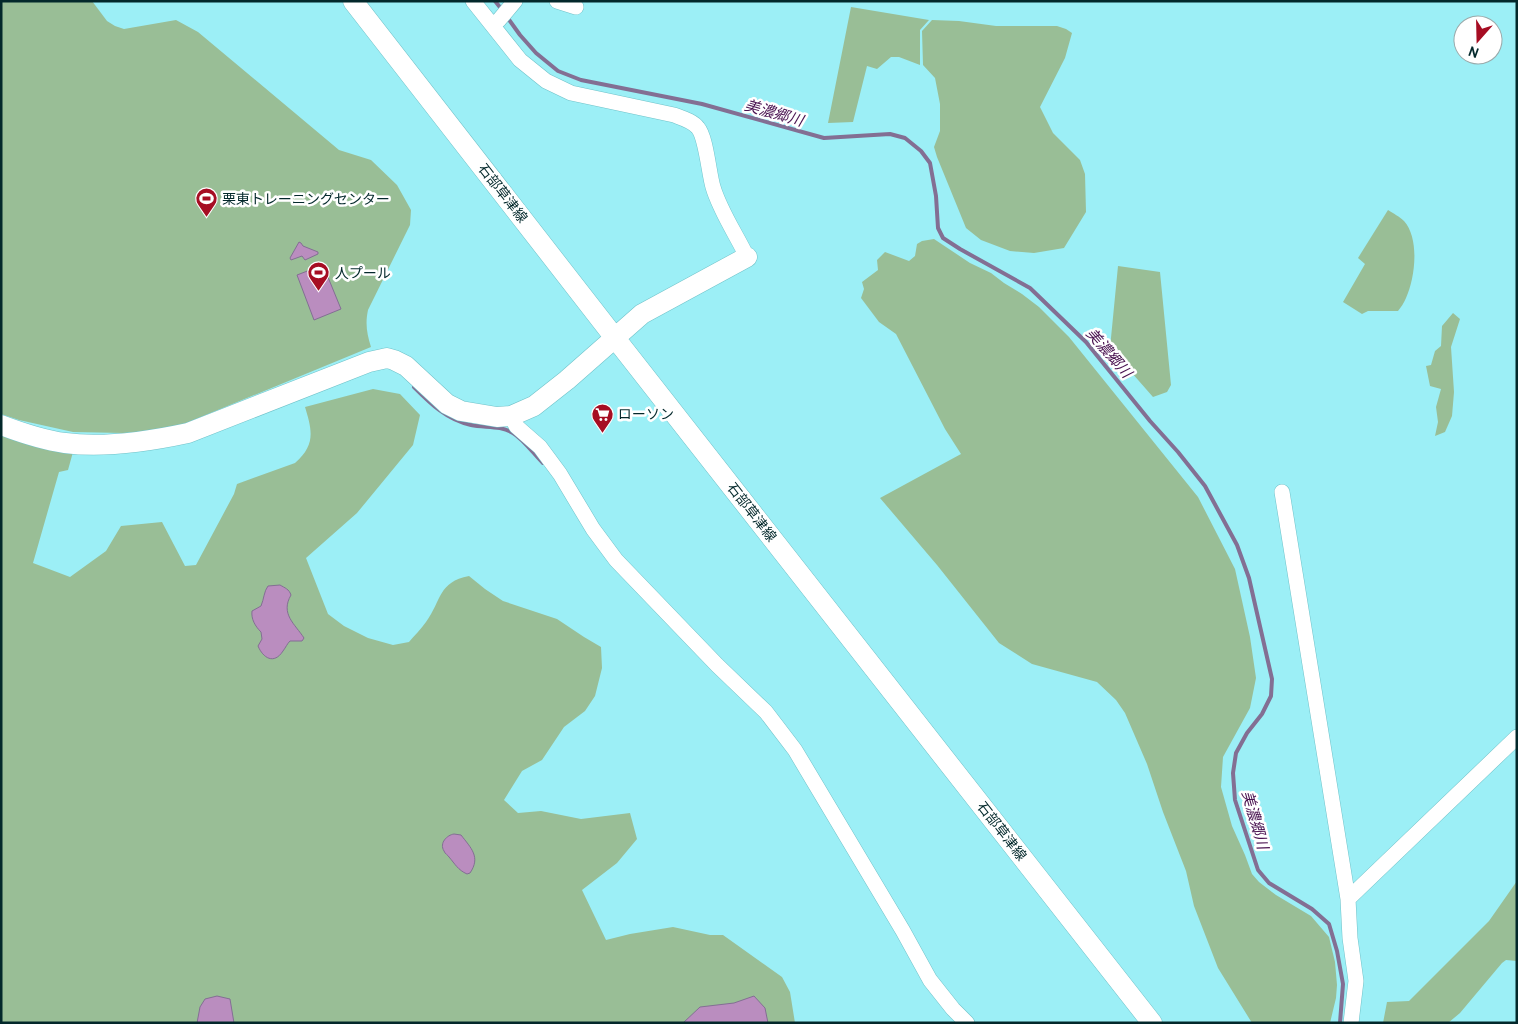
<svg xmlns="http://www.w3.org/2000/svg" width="1518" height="1024" font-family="Overpass,'Noto Sans JP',sans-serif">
	<rect width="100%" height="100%" fill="#9ceff6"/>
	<path fill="#99be96" d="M1,1H92L107,21L115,26L124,29L176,20L198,32L339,150L371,160L397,185L411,210L410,225L368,310C365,324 367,334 371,347L179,426L152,431L123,433L73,432L19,420L1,414Z
		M851,7L929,20L920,30V65L899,57H891L877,69L867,66L853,122L828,123Z
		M932,20L959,21L996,26H1057L1066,29L1072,33L1065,58L1040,107L1053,133L1080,160L1085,174L1086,212L1064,248L1034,253L1010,251L981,240L966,228L937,157L934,147L940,131V104L935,78L923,65L922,31Z
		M1388,210C1393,213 1400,217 1404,221C1420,239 1415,278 1406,298C1404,303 1401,307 1398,311H1368L1362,314L1343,302L1365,264L1358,258Z
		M934,239L970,263L991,273L1004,283L1022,294L1039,307L1069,337L1198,497L1235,569L1250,637L1256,678L1250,708L1223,757L1221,787L1232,826L1245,855L1252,874L1259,882L1276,895L1311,916L1329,937L1335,962L1337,985L1336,998L1330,1023H1252L1218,968L1194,906L1186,871L1163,812L1147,764L1125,713L1116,700L1097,682L1032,664L999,643L937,565L880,498L961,454L945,429L896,334L879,322L861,298L864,289L862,282L878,270L877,260L885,252L909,261L915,256L917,244L922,241Z
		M1118,266L1160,272L1171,385L1167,392L1153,397L1110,348Z
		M1453,313L1460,319L1451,347L1454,392L1452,416L1445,432L1435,436L1438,422L1436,407L1441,389L1430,386L1426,366L1431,365L1435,351L1441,346L1442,326Z
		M373,389L400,394L420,415L413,445L357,513L306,558L328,614L344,626L368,638L393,645L409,642C414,636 421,629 426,622C442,600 438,582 469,576L485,589L503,601L557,619L584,637L601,647L602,668L595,696L585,711L564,727L542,760L522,771L504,800L518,813L541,811L581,819L630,813L637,839L617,863L582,890L606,940L630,934L673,927L710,935H723L782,977L790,992L795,1023H1V433L73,452L68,470L59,472L33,563L70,577L106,551L121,526L162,522L185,566L196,565L234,494L237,484L295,463C316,445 312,430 305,407Z
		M1517,881V961L1506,960L1502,963L1460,1013L1448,1023H1383L1387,1002L1409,1001L1489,921Z"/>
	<path fill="#ba8dbf" stroke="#836f93" d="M299,242L301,243L303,246L318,252V254L305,260L302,256L291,260L290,258Z
		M323,265L341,309L314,320L297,275Z
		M280,585C285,588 289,589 291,595C280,614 295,624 304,638L302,641H290C287,644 286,647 283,651C274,665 263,658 258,646L262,639L261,632C255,626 251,619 252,611L261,606C264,599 264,591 268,586Z
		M454,834L461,835C471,848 481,857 470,873L467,874C458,870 455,864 449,857C448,855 445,854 444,851C439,843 447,835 454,834Z
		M217,996L230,999L234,1023H197L200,1007L205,999Z
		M754,996L765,1008L768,1023H683L700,1007L734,1003Z"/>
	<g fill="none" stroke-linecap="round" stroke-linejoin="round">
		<path stroke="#836f93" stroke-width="4" d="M495,1L503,11
			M507,17L520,35L536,53L558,71L581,80L702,104L824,138L890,134L905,138L921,151L930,163L936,196L938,228L943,238L960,249L1030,288L1086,342L1150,421L1178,452L1205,486L1237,545L1249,578L1272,679L1271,696L1262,714L1247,733L1236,753L1233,773L1235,800L1258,870L1269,883L1312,909L1329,924L1337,951L1343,984L1340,1023
			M414,387C431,404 447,420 471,425C485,428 500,425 513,433C523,439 534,454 543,463"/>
		<defs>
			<path id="street" d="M473,1L520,60L546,81L571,93L674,115C682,118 693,121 698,128C706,137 709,174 713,187C720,211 736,234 747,257
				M557,1L576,7
				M492,25L499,20L515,1
				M511,416L516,426L540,447L560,474L593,529L616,560L717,665L766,712L795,750L903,931L930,980L953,1009L967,1023
				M1282,492L1348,899L1350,938L1356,981L1351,1023
				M1348,899L1517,737"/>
			<path id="secondary" d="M353,1L615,338L1152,1023
				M1,425C22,433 43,440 65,443C102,448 151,441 188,433L369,362L387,358L394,360L406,366L447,404L461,411L497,417L511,416L534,406L567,380L642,314L747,257"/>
		</defs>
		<use href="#street" stroke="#70c2c9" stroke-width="16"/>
		<use href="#secondary" stroke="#70c2c9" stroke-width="21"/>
		<use href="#street" stroke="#fff" stroke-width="15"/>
		<use href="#secondary" stroke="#fff" stroke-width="20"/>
	</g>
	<defs>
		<symbol id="stadium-pin" viewBox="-11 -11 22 30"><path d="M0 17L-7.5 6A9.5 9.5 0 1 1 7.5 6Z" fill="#a60d23" stroke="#fff"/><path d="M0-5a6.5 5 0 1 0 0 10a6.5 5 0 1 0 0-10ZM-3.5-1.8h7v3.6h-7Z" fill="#fff"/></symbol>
		<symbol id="supermarket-pin" viewBox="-11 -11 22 30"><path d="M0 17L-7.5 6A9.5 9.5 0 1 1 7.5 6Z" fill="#a60d23" stroke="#fff"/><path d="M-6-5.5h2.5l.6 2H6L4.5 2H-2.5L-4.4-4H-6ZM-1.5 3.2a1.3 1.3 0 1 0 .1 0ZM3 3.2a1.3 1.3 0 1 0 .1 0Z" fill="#fff"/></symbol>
	</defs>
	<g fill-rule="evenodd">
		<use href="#stadium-pin" x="194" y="186" width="25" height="34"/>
		<use href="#stadium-pin" x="306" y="260" width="25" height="34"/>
		<use href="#supermarket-pin" x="590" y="402" width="25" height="34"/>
	</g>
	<g text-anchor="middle" stroke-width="5" stroke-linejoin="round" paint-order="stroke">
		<g font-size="14" fill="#03282b" stroke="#fff">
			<text transform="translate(503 193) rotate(52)" y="5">石部草津線</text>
			<text transform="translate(752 512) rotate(52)" y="5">石部草津線</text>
			<text transform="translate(1002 831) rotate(52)" y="5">石部草津線</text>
		</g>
		<g font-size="14" fill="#03282b" stroke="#fff" text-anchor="start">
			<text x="222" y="204">栗東トレーニングセンター</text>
			<text x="335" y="278">人プール</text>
			<text x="618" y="419">ローソン</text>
		</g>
		<g font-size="15" font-style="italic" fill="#491250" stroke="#fff">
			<text transform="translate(774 113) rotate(16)" y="5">美濃郷川</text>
			<text transform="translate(1109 353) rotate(49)" y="5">美濃郷川</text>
			<text transform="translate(1255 820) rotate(74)" y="5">美濃郷川</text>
		</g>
	</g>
	<rect width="1518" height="1024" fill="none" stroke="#03282b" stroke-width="5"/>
	<g transform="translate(1478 40) rotate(200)"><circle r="24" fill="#ffffff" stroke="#9aa9aa"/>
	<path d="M0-4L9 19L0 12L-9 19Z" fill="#a60d23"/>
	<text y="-8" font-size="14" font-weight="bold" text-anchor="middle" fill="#03282b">N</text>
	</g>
</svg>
